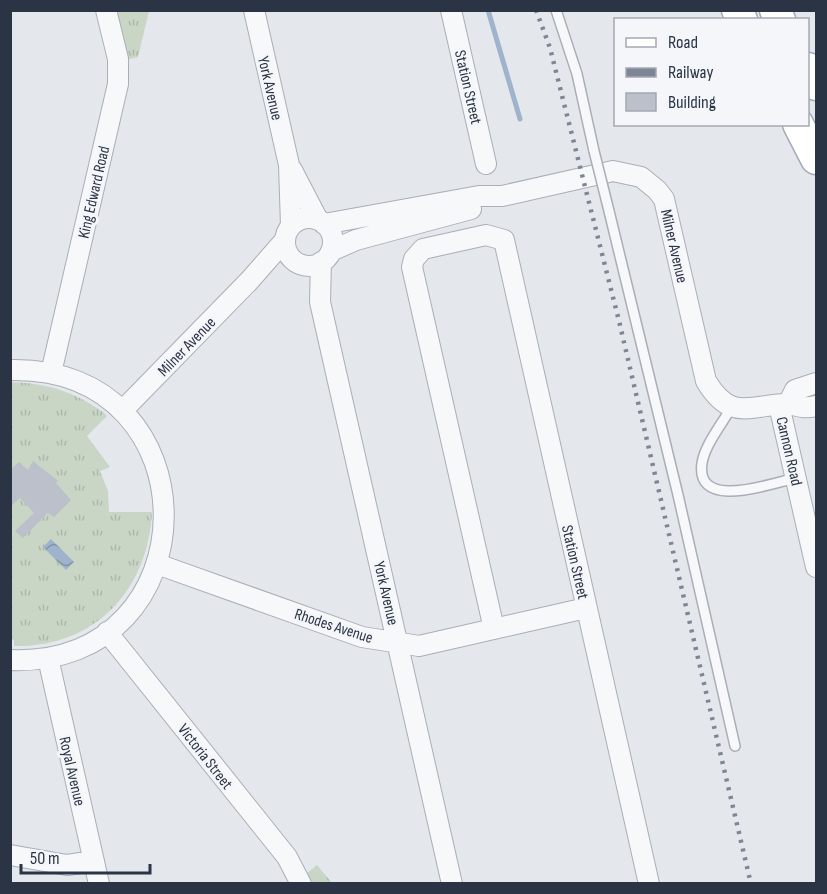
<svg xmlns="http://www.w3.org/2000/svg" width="827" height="894" font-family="'Sofia Sans Condensed',sans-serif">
	<defs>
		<pattern id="grass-tufts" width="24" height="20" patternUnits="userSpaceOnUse" patternTransform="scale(1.5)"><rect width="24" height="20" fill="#c9d6c5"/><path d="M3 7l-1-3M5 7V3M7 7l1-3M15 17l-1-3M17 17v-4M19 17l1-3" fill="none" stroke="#adb8ab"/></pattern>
		<pattern id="water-waves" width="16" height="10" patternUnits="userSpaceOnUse" patternTransform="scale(1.5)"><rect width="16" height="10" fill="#9fb4cc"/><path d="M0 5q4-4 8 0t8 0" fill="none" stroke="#8293a7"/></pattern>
	</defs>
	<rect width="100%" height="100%" fill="#e4e7ec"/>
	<path fill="url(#grass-tufts)" d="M114,11H149L138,57L125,60Z
		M10,382C46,383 73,391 103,412L107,416L87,436L110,467L100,471L108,491L109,512H152C148,591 94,648 14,646V640L11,639Z
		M317,865L332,883H308L306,874Z"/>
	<path fill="url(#water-waves)" d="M51,539L74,562L66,570L43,547Z"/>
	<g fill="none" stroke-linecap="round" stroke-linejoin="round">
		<path stroke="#9fb4cc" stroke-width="5" d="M488,10L520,119"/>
	</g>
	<path fill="#bbc0ca" d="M33,461L58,481L56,483L71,500L54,517L48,513L23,538L15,531L34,513L20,498L10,507V470L19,462L28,470Z"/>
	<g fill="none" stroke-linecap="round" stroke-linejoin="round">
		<defs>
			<path id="service" d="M556,10L577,74L594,151
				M609,211L678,495L735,746
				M732,406C723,423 705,444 702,463C695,512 772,483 796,478"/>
			<path id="minor" d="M254,10L289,165L291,226
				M451,10L486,164
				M292,170L318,220
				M285 242a24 24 0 1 1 48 0a24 24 0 1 1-48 0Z
				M324,224L479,196H502L613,171L641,177L657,190L664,199L706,381C730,421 748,406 785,404C797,404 800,410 816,406
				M331,251L356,240L471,209
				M321,262L320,302L452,884
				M10,370C216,365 214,668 10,660
				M51,373L118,84V59L106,10
				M788,404L795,390L816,383
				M779,405L816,567
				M122,411L250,280L285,240
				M157,564L362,637L419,646L586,608
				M494,629L412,267L414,259L423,249L486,235L504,240L649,884
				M107,632L287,857L301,884
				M48,658L99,884
				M10,855L67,865L94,861"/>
			<path id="primary" d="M737,10L742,20
				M775,10L780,20
				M808,68L816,85
				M798,124L816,159"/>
		</defs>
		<use href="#service" stroke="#a9aeb7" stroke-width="12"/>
		<use href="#minor" stroke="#a9aeb7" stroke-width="22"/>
		<use href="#primary" stroke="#a3abb8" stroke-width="33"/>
		<use href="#service" stroke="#f7f8fa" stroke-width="9"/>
		<use href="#minor" stroke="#f7f8fa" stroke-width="20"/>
		<use href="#primary" stroke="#fff" stroke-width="30"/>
		<path stroke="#7d8696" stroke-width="4.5" stroke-dasharray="3 6" stroke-linecap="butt" d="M536,10L550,48L619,321L751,884"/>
		<defs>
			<path id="service-bridge" d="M594,151L609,211"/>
		</defs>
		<use href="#service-bridge" stroke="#a9aeb7" stroke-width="12" stroke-linecap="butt"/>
		<use href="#service-bridge" stroke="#f7f8fa" stroke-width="9"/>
	</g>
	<g text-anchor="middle" stroke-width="6" stroke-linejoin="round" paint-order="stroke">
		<g font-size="16" fill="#2b3445" stroke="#f4f6f9">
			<text transform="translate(469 87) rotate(77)" y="6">Station Street</text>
			<text transform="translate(271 88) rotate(77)" y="6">York Avenue</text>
			<text transform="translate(93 192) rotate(-77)" y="6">King Edward Road</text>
			<text transform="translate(675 246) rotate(77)" y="6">Milner Avenue</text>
			<text transform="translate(186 346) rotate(-46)" y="6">Milner Avenue</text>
			<text transform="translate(790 451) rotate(77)" y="6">Cannon Road</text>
			<text transform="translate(576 562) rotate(77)" y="6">Station Street</text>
			<text transform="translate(387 593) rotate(77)" y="6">York Avenue</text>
			<text transform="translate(334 625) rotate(18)" y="6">Rhodes Avenue</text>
			<text transform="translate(206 756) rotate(52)" y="6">Victoria Street</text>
			<text transform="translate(73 771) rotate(77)" y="6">Royal Avenue</text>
		</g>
	</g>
	<rect width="827" height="894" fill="none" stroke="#2b3445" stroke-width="24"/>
	<rect x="614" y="18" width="195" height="108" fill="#f4f6f9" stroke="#a4a8b1" stroke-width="1.5"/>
	<rect x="626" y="38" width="30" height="9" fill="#ffffff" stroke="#a4a8b1" stroke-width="1.5"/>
	<text x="668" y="48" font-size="18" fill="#2b3445">Road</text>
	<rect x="626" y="68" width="30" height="9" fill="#7d8696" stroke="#a4a8b1" stroke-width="1.5"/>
	<text x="668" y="78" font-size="18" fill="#2b3445">Railway</text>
	<rect x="626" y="93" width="30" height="18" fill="#bbc0ca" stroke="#a4a8b1" stroke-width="1.5"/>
	<text x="668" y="108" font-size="18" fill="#2b3445">Building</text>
	<path d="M21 864v9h129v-9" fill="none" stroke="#2b3445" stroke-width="3"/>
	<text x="30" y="864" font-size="18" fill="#2b3445" stroke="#f4f6f9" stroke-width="4.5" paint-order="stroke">50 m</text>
</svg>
